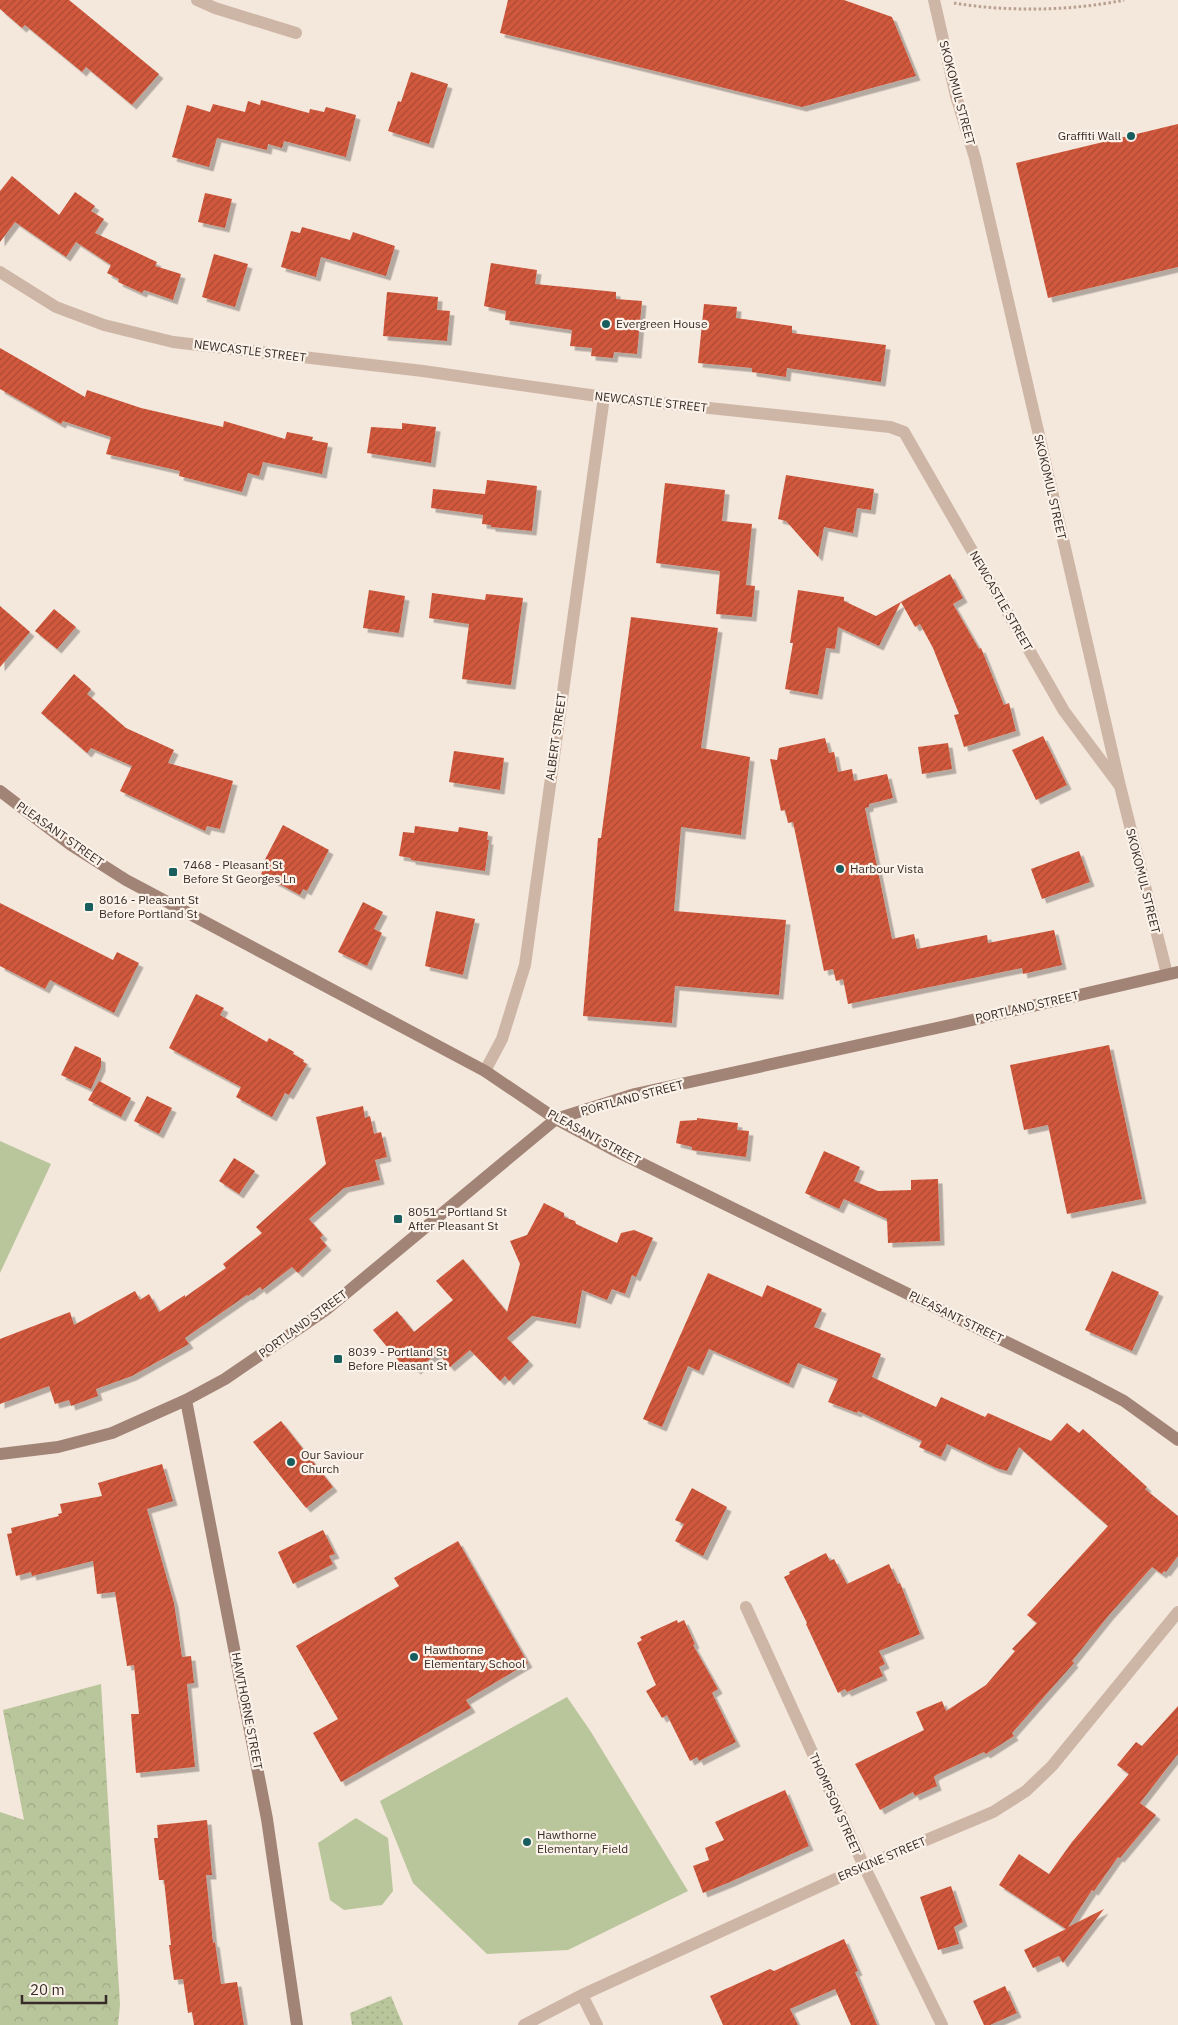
<svg xmlns="http://www.w3.org/2000/svg" width="1178" height="2025" font-family="'IBM Plex Sans',sans-serif">
	<defs>
		<pattern id="grass-dots" width="8" height="8" patternUnits="userSpaceOnUse" patternTransform="scale(1.25)"><rect width="8" height="8" fill="#b9c59a"/><path d="M2 2h.1M6 6h.1" fill="none" stroke="#a0a985" stroke-width="1.8" stroke-linecap="round"/></pattern>
		<pattern id="forest-crowns" width="20" height="18" patternUnits="userSpaceOnUse" patternTransform="scale(1.25)"><rect width="20" height="18" fill="#b9c59a"/><path d="M2 6a3 3 0 1 1 6 0M12 15a3 3 0 1 1 6 0" fill="none" stroke="#a0a985"/></pattern>
		<pattern id="building-hatch" width="6" height="6" patternUnits="userSpaceOnUse" patternTransform="scale(1.25)"><rect width="6" height="6" fill="#d1593d"/><path d="M-1 1l2-2M0 6l6-6M5 7l2-2" fill="none" stroke="#ab4a33"/></pattern>
		<filter id="shadow"><feDropShadow dx="4.5" dy="4.5" stdDeviation="0" flood-color="#0004"/></filter>
	</defs>
	<rect width="100%" height="100%" fill="#f4e7dc"/>
	<path fill="url(#grass-dots)" d="M391,1996L403,2025H352L350,2013Z"/>
	<path fill="url(#forest-crowns)" d="M101,1684L120,2005L118,2025H0V1812L24,1820L3,1710Z"/>
	<path fill="#b9c59a" d="M0,1141L51,1164L0,1273Z
		M567,1697L591,1732L688,1891L568,1950L487,1954L413,1883L380,1801Z
		M356,1818L388,1838L393,1891L382,1905L344,1910L330,1900L318,1843Z"/>
	<path fill="url(#building-hatch)" filter="url(#shadow)" d="M0,0H69L159,74L132,105L86,67L82,72L25,25L22,28L0,9Z
		M508,0H844L892,17L916,76L802,107L500,33Z
		M411,72L448,84L429,144L388,131L398,101L401,102Z
		M261,100L309,113L310,109L324,112L326,107L356,115L346,157L284,141L282,148L268,144L267,150L217,138L209,167L172,157L187,105L210,112L213,104L245,112L248,101L260,105Z
		M1178,124V267L1048,298L1016,163Z
		M12,176L59,215L75,192L95,206L91,211L104,219L95,233L157,262L155,266L181,274L173,300L144,290L142,293L118,282L119,279L107,273L111,265L76,242L66,257L15,222L0,242V191Z
		M205,193L232,199L225,228L198,222Z
		M302,227L350,240L353,232L395,246L386,276L321,257L316,277L281,267L291,231L300,233Z
		M214,254L248,264L235,307L202,297Z
		M491,263L537,270L535,284L616,292V299L642,301L637,354L614,352L613,358L591,356L592,348L570,346L572,330L505,320L506,311L484,306Z
		M387,292L438,297L437,310L450,311L447,341L383,336Z
		M704,304L737,307L736,318L792,326V333L886,345L881,382L787,368L786,377L752,372V368L698,363Z
		M0,348L85,397L87,390L141,408L223,427L224,421L285,439L287,432L313,437L312,440L328,443L322,474L263,462L259,476L248,473L242,492L179,476L180,471L106,454L111,437L63,421L61,424L0,389Z
		M402,423L436,427L431,463L367,453L371,427L402,429Z
		M786,475L874,489L871,510L857,508L853,533L824,527L818,557L786,521L778,519Z
		M487,480L537,486L532,531L491,527V525L482,524L483,515L431,508L433,489L485,494Z
		M665,483L725,490L722,521L752,524L746,585L755,586L752,617L716,614L720,571L656,563Z
		M950,574L963,598L953,604L979,649L981,648L1004,705L1009,703L1016,731L964,747L954,715L959,714L933,648L920,624L915,627L901,602L879,646L838,627L835,649L826,648L818,695L785,689L793,643H790L798,590L844,597V601L876,616Z
		M369,590L405,596L399,633L363,628Z
		M432,593L485,600L486,594L523,598L511,685L462,679L469,624L429,618Z
		M0,606L30,632L0,667Z
		M54,609L76,627L57,649L35,631Z
		M631,617L718,628L701,748L750,757L741,835L681,827L674,911L786,920L779,995L675,986L672,1023L583,1016L598,838H601Z
		M74,674L91,689L87,694L126,728L174,750L168,763L233,781L220,829L207,826L205,831L120,791L132,766L91,748L87,753L41,713Z
		M1043,736L1067,785L1036,800L1012,750Z
		M825,738L829,753L834,752L838,772L852,769L854,781L887,774L893,798L869,804V807L865,808L892,939L914,934L917,949L987,935L988,943L1054,930L1062,965L1023,974L1022,968L848,1004L843,979L836,981L833,969L824,971L793,822L788,823L785,810L781,811L770,759L777,760L779,748Z
		M948,743L952,769L922,774L918,747Z
		M454,751L504,758L500,790L449,782Z
		M283,825L329,850L307,891L303,889L300,895L261,874L264,868L261,867Z
		M415,826L458,832L459,827L488,832L487,840H489L485,871L411,860V858L399,856L403,832L414,833Z
		M1079,851L1090,882L1042,899L1031,869Z
		M363,902L383,912L374,929L382,933L367,966L338,952Z
		M0,903L113,960L117,952L139,963L114,1013L50,980L45,989L0,966Z
		M436,911L475,919L463,975L425,966Z
		M196,994L224,1008L220,1015L267,1042L269,1038L294,1052L293,1054L304,1060L303,1062L307,1064L289,1095L285,1093L272,1117L236,1097L241,1087L169,1048Z
		M1109,1045L1142,1199L1067,1214L1048,1125L1024,1130L1010,1065Z
		M75,1046L101,1058V1067L91,1089L61,1075Z
		M99,1081L131,1098L121,1117L88,1100Z
		M147,1096L172,1108L159,1134L134,1121Z
		M363,1106L365,1118L370,1116L374,1134L381,1132L387,1157L375,1160L380,1180L344,1188L309,1219L323,1235L320,1238L327,1246L298,1273L292,1267L262,1290L260,1287L248,1296L247,1295L185,1338L189,1344L132,1376L96,1389L98,1396L71,1406L69,1400L55,1404L49,1386L0,1404V1339L70,1312L74,1325L135,1291L140,1300L149,1294L159,1312L185,1295V1297L226,1268L223,1264L262,1233L256,1227L326,1164L316,1117Z
		M697,1118L738,1123L737,1130L749,1131L746,1157L692,1150V1147L676,1143L680,1121L697,1120Z
		M824,1151L860,1167L854,1181L878,1191L911,1190V1180L938,1179L940,1241L888,1243L887,1219L844,1199L839,1209L805,1193Z
		M234,1158L255,1171L239,1194L219,1181Z
		M544,1203L564,1213V1217L575,1221L576,1224L617,1243L621,1233L634,1230L653,1238L636,1277L632,1275L625,1294L612,1289L607,1300L582,1290L576,1324L532,1316L507,1338L529,1361L509,1381L505,1376L500,1381L470,1350L450,1367L438,1353L416,1370L409,1361L403,1366L373,1330L397,1311L414,1332L453,1300L436,1281L463,1259L507,1312L520,1264L510,1241L527,1235Z
		M1112,1271L1159,1292L1132,1351L1085,1330Z
		M708,1273L762,1297L767,1285L822,1309L814,1327L881,1354L872,1377L936,1407L941,1397L985,1417L988,1413L1051,1441L1067,1423L1079,1433L1083,1429L1147,1487L1145,1489L1178,1516V1556L1166,1572L1164,1571L1162,1574L1152,1567L1109,1615L1072,1661L1074,1663L1012,1733L1014,1736L986,1754L984,1752L936,1775L934,1777L937,1786L915,1796L913,1792L880,1810L855,1764L924,1730L916,1712L942,1701L946,1711L986,1685L1015,1651L1012,1649L1037,1623L1027,1615L1108,1526L1019,1447L1007,1471L996,1468L947,1444L941,1457L919,1447L922,1441L858,1411L857,1413L828,1402L838,1379L798,1363L789,1384L709,1349L699,1371L688,1366L662,1427L643,1419Z
		M281,1421L333,1487L306,1508L253,1442Z
		M162,1464L173,1501L147,1509L174,1603L182,1657L191,1656L194,1683L187,1684L195,1767L136,1773L131,1714H139L134,1665L127,1666L115,1592L97,1594L93,1561L32,1576L31,1572L16,1576L7,1534L12,1533L11,1528L59,1516L58,1514L62,1513L60,1504L102,1496L98,1483Z
		M692,1488L727,1507L703,1556L675,1541L684,1524L675,1520Z
		M323,1530L335,1554L329,1556L333,1564L293,1584L278,1552Z
		M458,1541L528,1663L466,1700L471,1708L341,1782L313,1733L338,1719L296,1646L399,1586L394,1578Z
		M826,1553L830,1561L834,1559L847,1584L889,1564L898,1584L900,1583L920,1634L879,1651L885,1664L879,1667L883,1676L847,1692L845,1689L838,1693L806,1624L807,1623L784,1577L790,1574L789,1572Z
		M677,1620L678,1623L684,1620L695,1644L693,1645L718,1689L712,1693L736,1742L699,1761L697,1757L690,1761L667,1715L662,1718L646,1691L656,1685L637,1643L642,1640L640,1637Z
		M1178,1706V1754L1140,1803L1156,1815L1120,1858L1118,1857L1094,1891L1092,1890L1068,1927L1104,1909L1063,1963L1059,1956L1033,1968L1024,1950L1066,1929L999,1885L1019,1854L1049,1874L1072,1842L1129,1774L1117,1765L1136,1742L1142,1746Z
		M785,1790L809,1846L730,1882L703,1893L693,1866L709,1860L705,1848L724,1840L715,1822Z
		M207,1820L212,1875H206L213,1943L215,1942L221,1984L237,1982L244,2025H194L192,2012L188,2013L183,1979L174,1980L169,1945H171L164,1880H159L154,1838H158L157,1825Z
		M951,1886L963,1922L954,1927L959,1944L938,1950L920,1897Z
		M844,1939L858,1971L855,1972L877,2025H851L835,1989L790,2009L798,2025H723L710,1996L770,1969L774,1971Z
		M1005,1986L1017,2013L990,2025H984L973,2001Z"/>
	<g fill="none" stroke-linecap="round" stroke-linejoin="round">
		<path stroke="#baa090" stroke-width="3" stroke-dasharray="2.5 2.5" stroke-linecap="butt" d="M954,3C1007,12 1072,11 1124,0"/>
		<path stroke="#ceb6a6" stroke-width="12" d="M197,0L215,8L296,33
			M934,0L956,96L975,158L1120,786L1167,974
			M0,272L56,307L104,325L173,342L423,371L604,397L890,427L904,432L1064,711L1120,786
			M485,1071L502,1039L525,965L604,397
			M746,1607L864,1866L942,2025
			M582,1995L597,2025
			M524,2025L582,1995L864,1866L993,1812L1026,1791L1052,1766L1178,1612"/>
		<path stroke="#a28477" stroke-width="12" d="M0,791L71,845L126,880L485,1071L556,1119L612,1149L1088,1382L1124,1401L1178,1440
			M186,1400L267,1819L297,2025
			M0,1454L58,1447L112,1433L186,1400L225,1379L327,1309L556,1119L635,1094L955,1024L1178,972"/>
	</g>
	<g fill="#195e5f" stroke="#fbf2e9" stroke-width="2">
		<circle cx="1131" cy="136" r="5"/>
		<circle cx="606" cy="324" r="5"/>
		<circle cx="840" cy="869" r="5"/>
		<rect x="168" y="867" width="10" height="10" rx="2.5"/>
		<rect x="84" y="902" width="10" height="10" rx="2.5"/>
		<rect x="393" y="1214" width="10" height="10" rx="2.5"/>
		<rect x="333" y="1354" width="10" height="10" rx="2.5"/>
		<circle cx="291" cy="1462" r="5"/>
		<circle cx="414" cy="1657" r="5"/>
		<circle cx="527" cy="1842" r="5"/>
	</g>
	<g text-anchor="middle" stroke-width="4.5" stroke-linejoin="round" paint-order="stroke">
		<g font-size="12" fill="#392c28" stroke="#fbf2e9">
			<text transform="translate(957 93) rotate(75)" y="4">SKOKOMUL STREET</text>
			<text transform="translate(250 351) rotate(7)" y="4">NEWCASTLE STREET</text>
			<text transform="translate(651 402) rotate(6)" y="4">NEWCASTLE STREET</text>
			<text transform="translate(1050 487) rotate(77)" y="4">SKOKOMUL STREET</text>
			<text transform="translate(1001 601) rotate(60)" y="4">NEWCASTLE STREET</text>
			<text transform="translate(556 737) rotate(-82)" y="4">ALBERT STREET</text>
			<text transform="translate(60 834) rotate(35)" y="4">PLEASANT STREET</text>
			<text transform="translate(1143 881) rotate(76)" y="4">SKOKOMUL STREET</text>
			<text transform="translate(1027 1007) rotate(-13)" y="4">PORTLAND STREET</text>
			<text transform="translate(632 1098) rotate(-15)" y="4">PORTLAND STREET</text>
			<text transform="translate(594 1137) rotate(28)" y="4">PLEASANT STREET</text>
			<text transform="translate(956 1317) rotate(26)" y="4">PLEASANT STREET</text>
			<text transform="translate(303 1324) rotate(-36)" y="4">PORTLAND STREET</text>
			<text transform="translate(247 1711) rotate(79)" y="4">HAWTHORNE STREET</text>
			<text transform="translate(835 1804) rotate(66)" y="4">THOMPSON STREET</text>
			<text transform="translate(882 1859) rotate(-23)" y="4">ERSKINE STREET</text>
		</g>
		<g font-size="12" fill="#392c28" stroke="#fbf2e9" text-anchor="start">
			<text x="1121" y="140" text-anchor="end">Graffiti Wall</text>
			<text x="616" y="328">Evergreen House</text>
			<text x="183" y="869">7468 - Pleasant St<tspan x="183" dy="14">Before St Georges Ln</tspan></text>
			<text x="850" y="873">Harbour Vista</text>
			<text x="99" y="904">8016 - Pleasant St<tspan x="99" dy="14">Before Portland St</tspan></text>
			<text x="408" y="1216">8051 - Portland St<tspan x="408" dy="14">After Pleasant St</tspan></text>
			<text x="348" y="1356">8039 - Portland St<tspan x="348" dy="14">Before Pleasant St</tspan></text>
			<text x="301" y="1459">Our Saviour<tspan x="301" dy="14">Church</tspan></text>
			<text x="424" y="1654">Hawthorne<tspan x="424" dy="14">Elementary School</tspan></text>
			<text x="537" y="1839">Hawthorne<tspan x="537" dy="14">Elementary Field</tspan></text>
		</g>
	</g>
	<path d="M22 1995v8h84v-8" fill="none" stroke="#392c28" stroke-width="2.5"/>
	<text x="30" y="1995" font-size="15" fill="#392c28" stroke="#fbf2e9" stroke-width="4" paint-order="stroke">20 m</text>
</svg>
